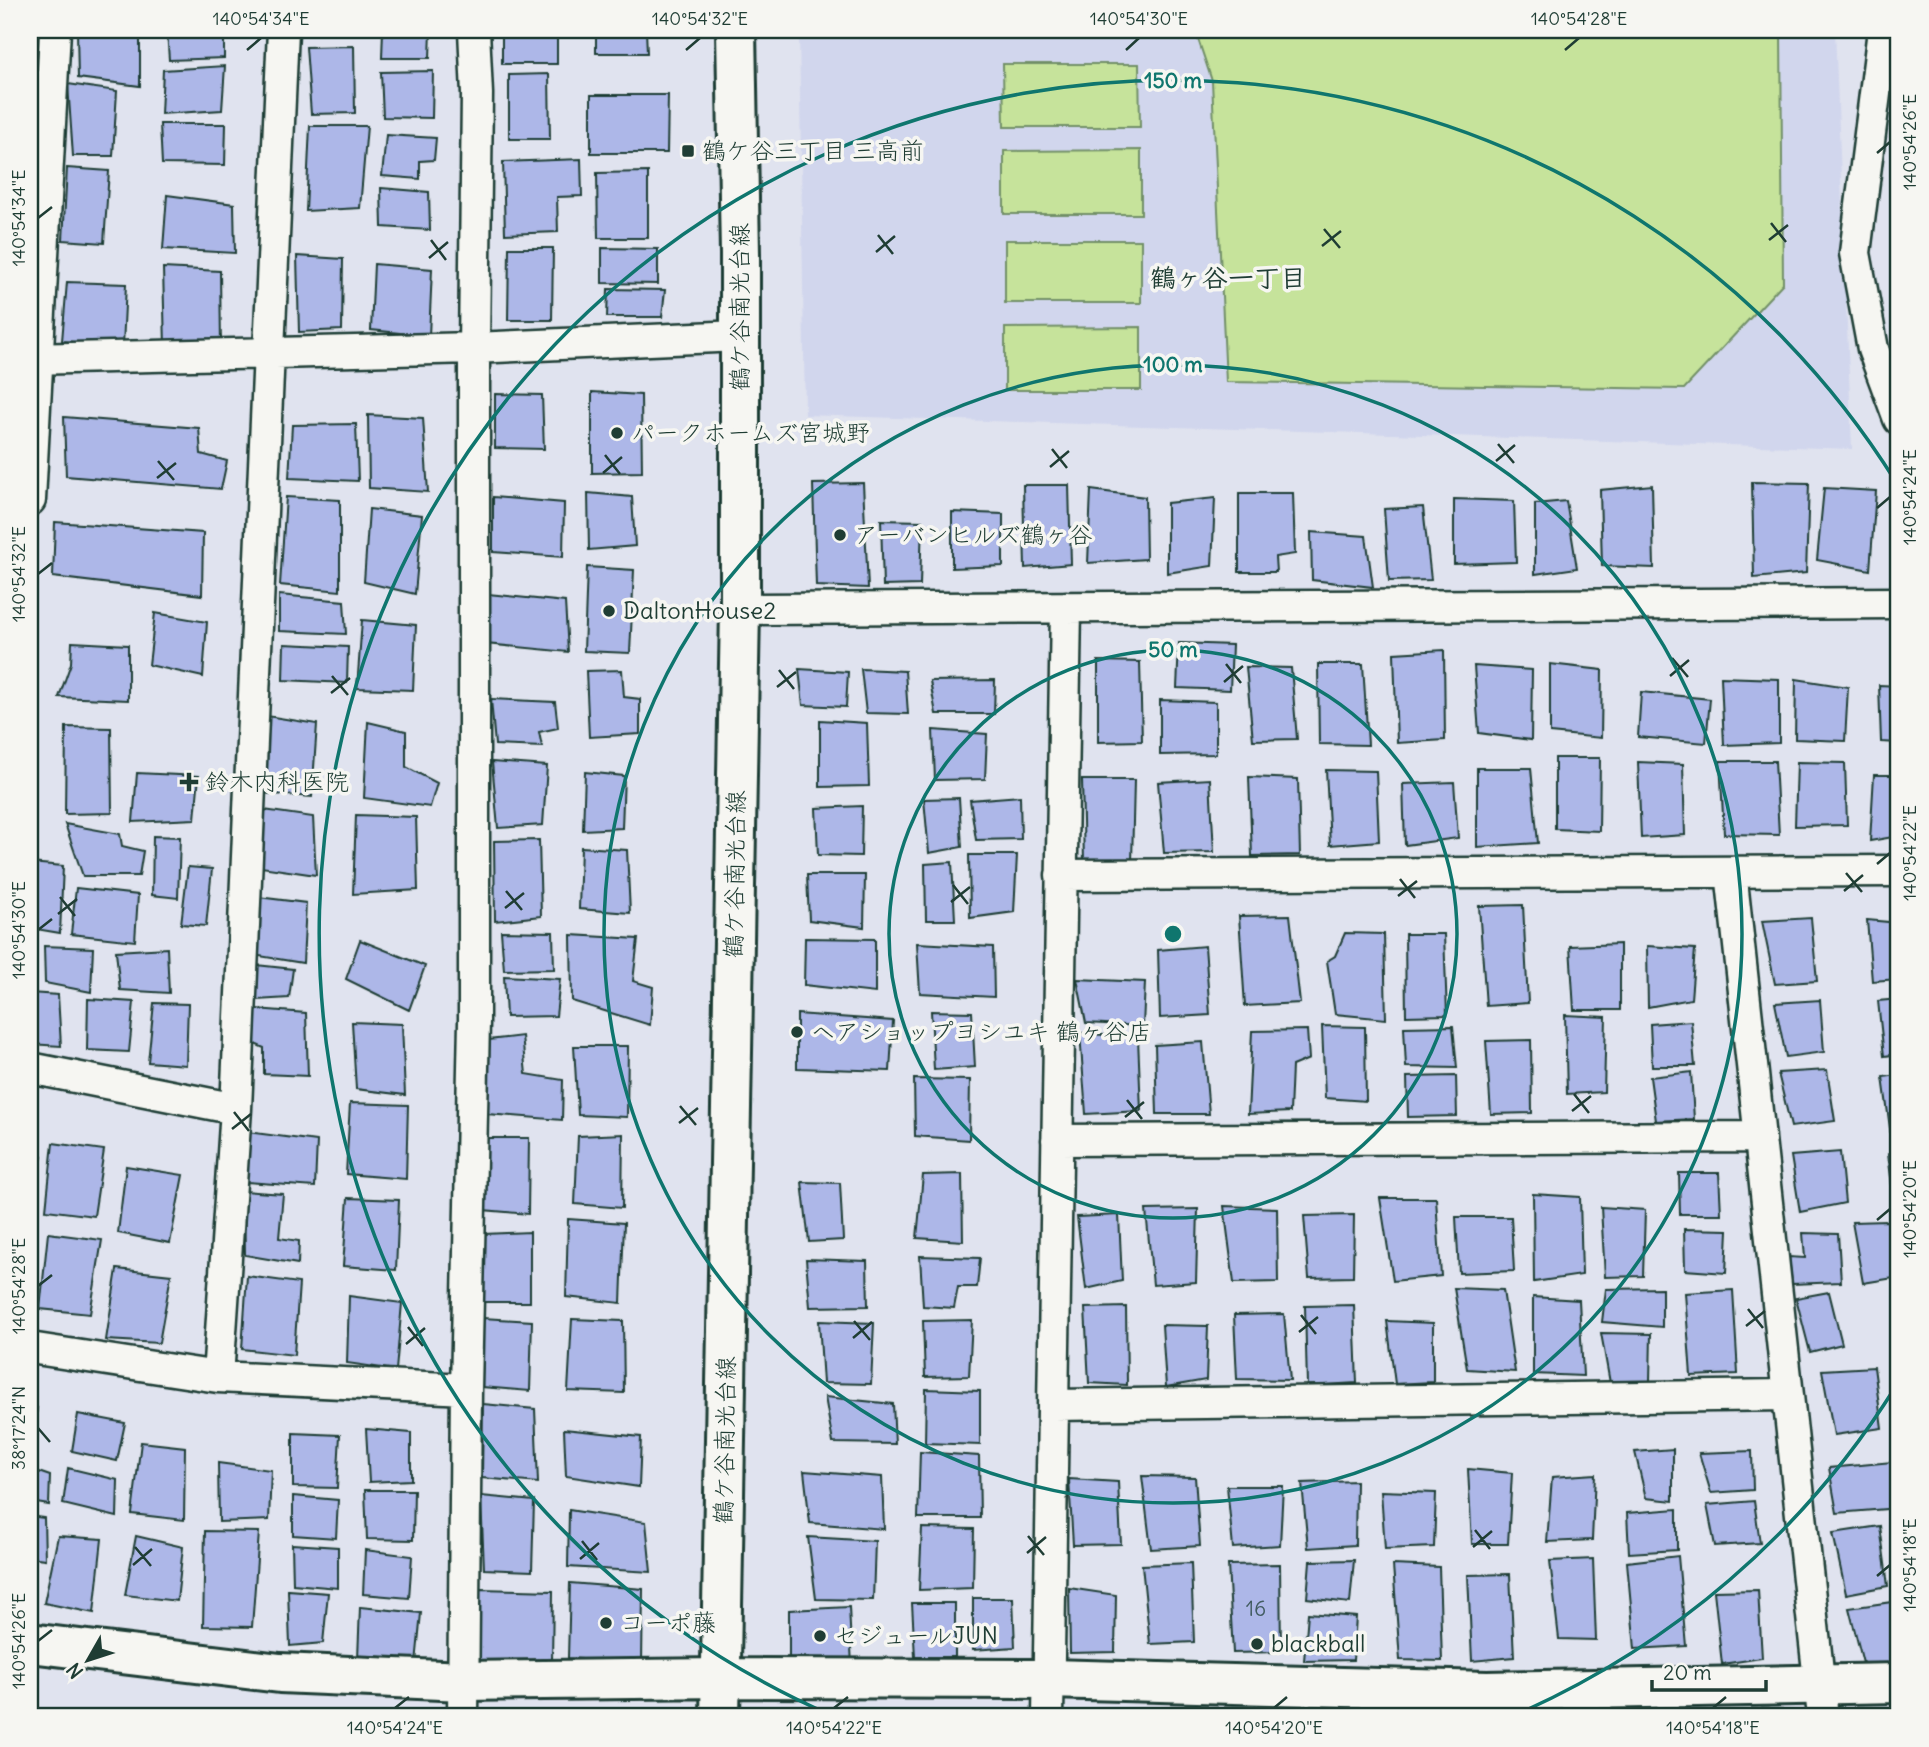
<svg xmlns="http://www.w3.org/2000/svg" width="1929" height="1747" font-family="Delius,'Klee One',sans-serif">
	<rect width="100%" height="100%" fill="#e0e3ef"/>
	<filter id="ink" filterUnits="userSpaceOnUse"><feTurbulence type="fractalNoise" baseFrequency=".0143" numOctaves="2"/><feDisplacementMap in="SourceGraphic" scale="14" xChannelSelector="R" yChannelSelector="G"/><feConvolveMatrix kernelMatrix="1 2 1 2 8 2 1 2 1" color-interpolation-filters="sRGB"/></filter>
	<g filter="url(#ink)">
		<path fill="#d1d6ed" d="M799,30H1835L1852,449L805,415Z"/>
		<path fill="#c6e39b" stroke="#729068" stroke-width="2" d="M1195,30H1781L1783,283L1684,389L1226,382L1212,81Z
			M1003,64H1139L1140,127H1004Z
			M1141,150V214H1004V151Z
			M1005,240H1141V303H1005Z
			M1141,327V390H1005V328Z
			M1763,1710L1772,1717H1519L1521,1715Z"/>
		<path fill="#adb7e8" stroke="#1f3d34" stroke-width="2" d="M77,30H140V86L78,78Z
			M167,30H224V58L169,60Z
			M383,30H431L430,58H382Z
			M502,30H557V64H502Z
			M596,30H646L647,53H596Z
			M354,46L355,113L311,114L306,47Z
			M225,66L222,110L161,114L163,70Z
			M433,71L432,118L383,117L381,72Z
			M549,74L550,139H509V75Z
			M68,84L117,91L113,156H73Z
			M591,95H668L667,153H591Z
			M160,124H226L225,165L162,164Z
			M310,126H367L360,208L306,211Z
			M386,135L436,138L434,160L420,161V179L382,176Z
			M581,159L582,196L557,197L558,232L505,234L503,162Z
			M67,168L109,171L104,243L63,240Z
			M648,172V238H598L597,173Z
			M381,188L429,192L430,230L382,227Z
			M167,195L234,204L235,253L163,249Z
			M509,248H553L552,320H508Z
			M602,248L658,249V284L602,283Z
			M297,256L343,259L342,330L299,332Z
			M374,264L432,269L429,336L371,330Z
			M163,268L220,271L221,346L165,347Z
			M67,282L126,284L123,346L62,341Z
			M608,289L665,290L662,317H607Z
			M592,392L641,395L642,472L592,473Z
			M495,394L542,395L544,449L495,448Z
			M368,415L423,418L428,492L369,488Z
			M64,417L199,428L201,454L227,461L221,489L66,476Z
			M356,424L358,481L289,478L292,425Z
			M1752,482L1809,483L1806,573L1754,578Z
			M863,483L868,588L816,586L813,484Z
			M1023,485H1069L1071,564L1025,568Z
			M1652,485L1654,568L1602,566L1600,490Z
			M1824,488L1876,491L1870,570L1817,560Z
			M1091,490L1145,497L1146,559L1088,563Z
			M588,493L632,497L635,546L589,550Z
			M1239,493H1293L1295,554L1275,557L1276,572H1239Z
			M286,497L340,500V591L280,585Z
			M493,497L564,503L563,557L493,552Z
			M1215,498L1212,566L1167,573V503Z
			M1454,499L1514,501L1516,562L1454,564Z
			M1566,501L1577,568L1535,574V504Z
			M1423,507L1431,580L1389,581L1384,509Z
			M369,509L422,515L415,594L364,582Z
			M952,512L1003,514V566L952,568Z
			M881,520L922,521L920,585L883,586Z
			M55,522L203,533L202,595L53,577Z
			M1311,532L1366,536L1373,587L1312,580Z
			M587,567L634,570L630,653L584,651Z
			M488,594L565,602L568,652L486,644Z
			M279,595L344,601L346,634L279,631Z
			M155,613L207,622L203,677L149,665Z
			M362,620L416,625L413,690L357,688Z
			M72,642L128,645V700L59,697L71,663Z
			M1179,643L1232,645L1230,690L1177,688Z
			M284,644L348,647L347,683L283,680Z
			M1444,650L1445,740L1397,743L1394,653Z
			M1098,661L1140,662L1142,741L1098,742Z
			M1318,664H1363L1368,745L1319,744Z
			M1550,664L1602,670L1601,738L1550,733Z
			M1474,666L1532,670L1531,740L1479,733Z
			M1246,667L1291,668L1297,739L1253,740Z
			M799,669L848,672L846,707L803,705Z
			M861,669L905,671L908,714L866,713Z
			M622,670L624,697L640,699V734L589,737L586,671Z
			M1721,677L1779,679V743L1724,745Z
			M1796,679L1848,687L1845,741L1795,739Z
			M995,680L994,714H936L930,681Z
			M1879,685L1899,686V743L1881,742Z
			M1641,692L1710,699L1706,743L1638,737Z
			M491,699L555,702L558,728L539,732L542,747L495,745Z
			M1160,700L1216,702V754L1160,755Z
			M267,716L317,724L312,797L261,793Z
			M820,720L867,723L869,786L820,787Z
			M368,722L406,731V767L437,783L430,807L364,798Z
			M66,727L111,728L112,813L65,814Z
			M933,730L987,734L985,779L935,780Z
			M1555,758H1600L1599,831L1555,829Z
			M1720,761H1775L1779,835L1724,834Z
			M492,762L547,766L543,825L498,828Z
			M1638,762L1683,764L1685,835L1641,838Z
			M1797,762L1845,763L1847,825L1795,826Z
			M1477,768H1531L1538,843L1477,847Z
			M1326,770L1376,771L1379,841L1330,845Z
			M585,772L624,776L622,828L583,830Z
			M137,773L199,776L195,819L133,822Z
			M1874,775H1899V836L1870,841Z
			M1249,777L1298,779L1300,855L1252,856Z
			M1210,779L1214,852L1164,853L1158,782Z
			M1082,780H1134L1132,863L1084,861Z
			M1454,782L1458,838L1405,845L1403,784Z
			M1020,796L1021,839L976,840L970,800Z
			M959,798L962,847L929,853L924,799Z
			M862,806L861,856L818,855L816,808Z
			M264,810L313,817L316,875L261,867Z
			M356,815L416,817L418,890L353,894Z
			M65,824L120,834L122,846L143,851L139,876H83Z
			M153,836L180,837L178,898L152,895Z
			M539,840L541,916L495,921L494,841Z
			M581,847L627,850L630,913L579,909Z
			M969,855H1017L1014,912L970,918Z
			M952,862L955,920H926L925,864Z
			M30,863L63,866L60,933L30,928Z
			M188,867L212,869L206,926L181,924Z
			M807,875H865L864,927L809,920Z
			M76,888L138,895L135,941L71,934Z
			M258,897L306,903L303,963L253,955Z
			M1523,905L1528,1003L1486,1006L1479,906Z
			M1290,915L1300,1003L1245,1006L1239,916Z
			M1811,918L1817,981L1775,984L1762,921Z
			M1867,920L1899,923V979L1872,981Z
			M501,931L553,932L554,969L504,970Z
			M1345,933L1384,934L1386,1019L1335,1014L1327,961L1335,956Z
			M1405,934H1444L1447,1015L1406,1016Z
			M571,935L638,939L633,981L653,987L650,1025L572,1001Z
			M805,938L875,939V993L804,985Z
			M360,940L425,966L409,1010L346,979Z
			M917,943L993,947L994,997L920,993Z
			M1620,944V1010H1574L1570,946Z
			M44,946L93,948L91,992L45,983Z
			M1205,946L1210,1015L1160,1018L1158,950Z
			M1647,946L1695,949L1691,999L1648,1007Z
			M167,948L169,993L120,990L116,951Z
			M256,965L293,969L289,998L257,1000Z
			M504,976L560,979L556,1016L506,1017Z
			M1077,979L1145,982L1143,1026L1086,1023Z
			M30,993L58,995L61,1046L30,1044Z
			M88,999L134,1002L129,1052L87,1050Z
			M1899,999V1054L1884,1056L1878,1001Z
			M1820,1000L1824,1052L1786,1057L1775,1003Z
			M154,1003L188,1004L186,1065L148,1062Z
			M256,1009L306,1013L308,1076L264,1074V1048L250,1042Z
			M931,1011L972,1012L975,1067L934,1070Z
			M797,1014L893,1021L890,1071L797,1068Z
			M1565,1015L1606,1017L1604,1092L1567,1094Z
			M1691,1021L1695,1066H1652L1650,1024Z
			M352,1022L402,1024L405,1095L356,1089Z
			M1322,1026L1365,1027L1366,1101L1325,1098Z
			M1453,1026L1457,1068L1406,1067L1404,1027Z
			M1307,1030L1309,1059L1292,1066L1290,1112L1248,1114L1252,1031Z
			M1080,1033L1138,1038L1141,1111L1086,1114Z
			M522,1036L526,1074L563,1080L562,1120L487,1114L489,1040Z
			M1531,1040L1532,1113L1491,1114L1486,1041Z
			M1203,1042L1209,1114H1157L1155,1045Z
			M574,1046H628L627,1117L578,1115Z
			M1827,1070L1835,1121L1791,1127L1778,1073Z
			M1691,1072L1694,1119L1656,1121L1650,1077Z
			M1899,1075V1135L1891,1136L1883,1077Z
			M1456,1076L1457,1116L1408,1117L1407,1077Z
			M914,1079L970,1080L969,1140L915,1136Z
			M350,1103L408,1105L406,1179L346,1174Z
			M247,1132L317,1141L315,1187L247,1182Z
			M623,1134L622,1208L575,1204L578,1136Z
			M484,1138H529L528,1214L483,1210Z
			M53,1143L104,1150L94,1216L46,1210Z
			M1840,1152L1845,1203L1800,1212L1791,1156Z
			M1899,1152V1217H1896L1888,1154Z
			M30,1155L42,1156L30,1211Z
			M126,1166L183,1175L170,1243L118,1233Z
			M1679,1173H1719L1721,1214H1680Z
			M962,1174L963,1241L917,1238L923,1175Z
			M802,1182L840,1183L843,1240L809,1242Z
			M244,1191L283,1194L279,1238L299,1241L298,1264L245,1255Z
			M1533,1194L1580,1197L1582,1275L1534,1282Z
			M348,1198L399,1200L396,1270L343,1266Z
			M1380,1198H1436L1441,1276L1393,1281Z
			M1224,1206L1277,1208L1278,1282L1234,1283Z
			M1601,1207L1645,1210L1643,1276L1605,1277Z
			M1198,1209L1196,1282L1153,1285L1146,1210Z
			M1119,1215L1122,1281L1086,1289L1077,1217Z
			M1354,1215L1353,1277L1309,1278L1304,1216Z
			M1456,1217H1511L1514,1271L1459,1273Z
			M568,1219L624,1223L621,1303L566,1297Z
			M1888,1221L1894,1278L1863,1283L1852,1222Z
			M1684,1229L1728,1230L1726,1273L1685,1270Z
			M530,1232V1302H484V1234Z
			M48,1233L102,1240L90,1314L40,1309Z
			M1803,1233L1838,1234L1841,1282L1792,1284L1789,1257L1805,1258Z
			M920,1256L980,1258L977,1287H958L954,1308L923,1306Z
			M806,1259L867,1261L868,1306L810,1307Z
			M117,1269L171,1275L159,1343L106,1340Z
			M247,1276L299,1283L294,1355L242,1349Z
			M1454,1288L1503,1290L1515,1372L1467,1369Z
			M1662,1288V1327L1602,1322L1606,1289Z
			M1733,1290L1738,1374L1691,1376L1685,1293Z
			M1829,1292L1842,1344L1810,1352L1796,1298Z
			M349,1296L402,1303L396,1370L347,1363Z
			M1533,1297L1579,1300L1583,1376L1533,1374Z
			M1354,1305L1357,1383L1307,1386L1305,1306Z
			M1126,1307L1127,1385L1089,1383L1085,1308Z
			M1284,1314L1290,1380L1237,1379L1234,1315Z
			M483,1318L532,1321L530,1391L482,1387Z
			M572,1319L623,1321L624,1393L568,1391Z
			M972,1320L969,1376L925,1377L923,1321Z
			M819,1321L874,1323L871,1384L823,1383Z
			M1387,1321L1433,1323V1382L1395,1384Z
			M1162,1325L1208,1326L1206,1380L1166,1387Z
			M1601,1333L1651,1334L1650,1381L1610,1383Z
			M1874,1367L1882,1428L1834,1435L1822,1370Z
			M926,1389L980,1391V1445L925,1443Z
			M825,1397L893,1404L895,1444L833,1443Z
			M483,1404L535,1409L538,1483L482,1478Z
			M30,1408H37L30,1469L50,1476L49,1505L30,1502Z
			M78,1414L125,1423L117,1461L72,1451Z
			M366,1429L411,1433V1480L369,1482Z
			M564,1429L641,1437L639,1487L566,1476Z
			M293,1433L340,1435L337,1488L293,1487Z
			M141,1442L185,1447L184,1520L132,1514Z
			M1673,1449V1501L1646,1498L1635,1452Z
			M1752,1451L1753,1490L1711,1493L1699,1453Z
			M920,1452L979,1456L980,1518H918Z
			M1892,1462L1899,1508L1837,1513L1829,1468Z
			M218,1463L271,1470L269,1520L219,1522Z
			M68,1468L118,1480L117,1517L63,1504Z
			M1468,1469L1512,1473L1508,1544H1472Z
			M804,1471L882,1477L884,1529L810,1523Z
			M1595,1474L1592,1540L1547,1542L1552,1477Z
			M1142,1476L1195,1477L1200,1546L1151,1549Z
			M1069,1479L1118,1482L1121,1544L1073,1545Z
			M1356,1481L1355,1545L1308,1548L1302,1483Z
			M1227,1486H1283L1280,1545L1233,1548Z
			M365,1490H414L413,1540L367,1539Z
			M1381,1491L1436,1493L1434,1547L1385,1549Z
			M293,1496L338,1500L336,1538L293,1535Z
			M481,1496L534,1501L532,1571L484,1569Z
			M1754,1501L1760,1543L1715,1546L1707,1505Z
			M1677,1509V1550L1629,1553L1627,1513Z
			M569,1510L646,1522L651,1572L568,1567Z
			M30,1516L44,1518L45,1559L30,1557Z
			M1880,1526L1888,1586L1846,1594L1833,1533Z
			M922,1528L974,1529L973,1588L919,1590Z
			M205,1531L259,1532L252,1627L203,1626Z
			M58,1536L102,1539L94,1613L44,1603Z
			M136,1536L183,1547L177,1601L125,1595Z
			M808,1537L875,1541L873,1600L816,1599Z
			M292,1544L338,1547V1588L293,1584Z
			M365,1550L412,1556L409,1598L363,1594Z
			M1678,1556L1686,1646L1635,1649L1627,1562Z
			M1593,1559L1596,1640L1559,1639L1550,1561Z
			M1354,1560L1350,1603L1307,1598L1310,1561Z
			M1191,1563L1194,1642L1150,1644L1142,1565Z
			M1280,1564L1281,1652L1233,1653L1228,1565Z
			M1393,1565L1439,1567L1442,1661L1400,1660Z
			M1510,1574L1514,1657L1472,1661L1468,1575Z
			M570,1583L643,1589L642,1663L568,1658Z
			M1069,1588L1116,1595L1115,1652L1070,1653Z
			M480,1589L553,1591L552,1663L479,1660Z
			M288,1590L328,1593L323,1643L290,1646Z
			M1758,1590L1762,1658L1722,1664L1714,1591Z
			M973,1598H1013L1015,1647L973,1650Z
			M1899,1601V1668L1865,1671L1849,1608Z
			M912,1603H955V1657H915Z
			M360,1607L421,1613L416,1663L358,1658Z
			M849,1607L852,1666L789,1662V1610Z
			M1308,1613L1356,1617L1353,1660L1304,1661Z"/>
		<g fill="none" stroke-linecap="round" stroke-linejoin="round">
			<defs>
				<path id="street" d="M1883,30L1855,253L1873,349L1899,419
					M30,359L474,348L739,336
					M30,500L55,30
					M740,609L1899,603
					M1731,872L1823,1717
					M1061,875L1899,871
					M30,1068L236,1109
					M1057,1140L1760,1137
					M30,1348L218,1377L466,1389
					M218,1377L236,1109L283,30
					M1053,1405L1788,1395
					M1487,1691L1488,1717
					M463,1717L466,1389L474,1022V348L477,94L474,30
					M1048,1717L1066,607"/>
				<path id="secondary" d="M30,1643L280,1673L464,1681L721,1678L1049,1679L1487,1691L1899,1683
					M720,1717L740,609V254L736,30"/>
			</defs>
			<use href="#street" stroke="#1f3d34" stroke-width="35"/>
			<use href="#secondary" stroke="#1f3d34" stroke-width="44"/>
			<use href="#street" stroke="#f6f6f2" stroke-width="30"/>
			<use href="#secondary" stroke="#f6f6f2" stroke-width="38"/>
		</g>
	</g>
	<path fill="none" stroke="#1f3d34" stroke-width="2.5" d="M247,50L261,38M686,50L700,38M1126,50L1139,38M1565,50L1579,38M1877,153L1890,142M38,218L52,207M1771,223L1786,242M1324,229L1340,248M878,235L893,254M431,240L446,260M1769,240L1788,225M1322,246L1341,231M876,252L895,236M429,258L448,242M1498,444L1514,463M1052,449L1067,468M605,455L620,474M158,461L174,480M1496,461L1515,445M1050,467L1069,451M603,473L622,457M157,478L176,463M1877,508L1890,497M38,574L52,563M1672,658L1688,677M1226,664L1241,683M779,670L794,689M332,676L348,695M1670,676L1689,660M1224,682L1243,666M777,687L796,672M331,693L350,678M1877,864L1890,853M1846,873L1862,892M1400,879L1415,898M953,885L968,904M506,891L522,910M1844,891L1863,875M1398,896L1417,881M60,897L75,916M951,902L970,887M505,908L524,893M58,914L77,899M38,930L52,919M1574,1094L1589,1113M1127,1100L1142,1119M680,1106L696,1125M1572,1111L1591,1096M234,1112L249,1131M1125,1117L1144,1102M679,1123L698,1108M232,1129L251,1114M1877,1220L1890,1209M38,1286L52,1275M1748,1309L1763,1328M1301,1315L1316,1334M854,1321L870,1340M1746,1326L1765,1311M408,1327L423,1346M1299,1332L1318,1317M853,1338L872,1322M406,1344L425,1328M38,1428L50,1442M1475,1530L1490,1549M1028,1536L1044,1555M582,1541L597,1560M135,1547L151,1566M1473,1547L1492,1531M1027,1553L1046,1537M580,1559L599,1543M133,1565L152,1549M1877,1576L1890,1565M38,1641L52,1630M395,1708L409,1697M834,1708L848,1697M1274,1708L1287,1697M1713,1708L1726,1697"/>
	<g fill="none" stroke="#0f766e" stroke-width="3.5">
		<circle cx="1173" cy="934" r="284"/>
		<circle cx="1173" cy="934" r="569"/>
		<path d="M1896 1386A853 853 0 0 1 1513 1716M833 1716A853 853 0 1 1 1896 482"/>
	</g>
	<g fill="#1f3d34" stroke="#f6f6f2" stroke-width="2.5">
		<rect x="681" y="144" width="14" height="14" rx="3.5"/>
		<circle cx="617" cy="433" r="7"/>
		<circle cx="840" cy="535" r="7"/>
		<circle cx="609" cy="611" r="7"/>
		<path d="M185.5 771.5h7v7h7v7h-7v7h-7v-7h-7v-7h7z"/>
		<circle cx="797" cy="1032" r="7"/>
		<circle cx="606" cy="1623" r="7"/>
		<circle cx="820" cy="1636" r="7"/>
		<circle cx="1257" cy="1644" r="7"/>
	</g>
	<g text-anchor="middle" stroke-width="7" stroke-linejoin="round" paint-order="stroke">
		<g font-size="21" fill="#425c61">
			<text x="1256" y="1616">16</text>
		</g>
		<g font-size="24" fill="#1f3d34" stroke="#f6f6f2" text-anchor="start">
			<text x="702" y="159">鶴ケ谷三丁目 三高前</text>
			<text x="631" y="441">パークホームズ宮城野</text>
			<text x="854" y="543">アーバンヒルズ鶴ヶ谷</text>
			<text x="623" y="619">DaltonHouse2</text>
			<text x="205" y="790">鈴木内科医院</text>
			<text x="811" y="1040">ヘアショップヨシユキ 鶴ヶ谷店</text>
			<text x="620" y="1631">コーポ藤</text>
			<text x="834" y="1644">セジュールJUN</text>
			<text x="1271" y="1652">blackball</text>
		</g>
		<g font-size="24" fill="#1f3d34" stroke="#f6f6f2">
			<text transform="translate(740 307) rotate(-90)" y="8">鶴ケ谷南光台線</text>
			<text transform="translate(735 874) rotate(-89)" y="8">鶴ケ谷南光台線</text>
			<text transform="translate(725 1440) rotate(-89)" y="8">鶴ケ谷南光台線</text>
		</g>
		<g font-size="26" font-weight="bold" fill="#1f3d34" stroke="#f6f6f2">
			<text x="1228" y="287">鶴ヶ谷一丁目</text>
		</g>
	</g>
	<circle cx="1173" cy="934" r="10" fill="#0f766e" stroke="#f6f6f2" stroke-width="3.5"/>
	<g font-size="21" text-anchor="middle" font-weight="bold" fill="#0f766e" stroke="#f6f6f2" stroke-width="7" stroke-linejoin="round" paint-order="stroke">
		<text x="1173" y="88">150 m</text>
		<text x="1173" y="372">100 m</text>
		<text x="1173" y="657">50 m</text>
	</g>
	<rect width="1929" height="1747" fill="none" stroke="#f6f6f2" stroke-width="77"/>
	<g transform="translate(88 1660) rotate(231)" stroke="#f6f6f2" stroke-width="5" paint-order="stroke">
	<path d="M0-5L12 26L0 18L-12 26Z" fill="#1f3d34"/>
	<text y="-10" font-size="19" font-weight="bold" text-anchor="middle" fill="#1f3d34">N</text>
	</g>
	<path d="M1652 1680v10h114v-10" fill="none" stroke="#1f3d34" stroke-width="3.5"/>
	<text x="1663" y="1680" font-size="21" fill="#1f3d34" stroke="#f6f6f2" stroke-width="5" paint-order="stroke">20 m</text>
	<rect x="38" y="38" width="1852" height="1670" fill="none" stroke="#1f3d34" stroke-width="2.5"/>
	<g font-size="18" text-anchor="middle" fill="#1f3d34">
		<text x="261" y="25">140°54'34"E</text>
		<text x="700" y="25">140°54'32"E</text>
		<text x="1139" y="25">140°54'30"E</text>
		<text x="1579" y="25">140°54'28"E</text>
		<text transform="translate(1910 142) rotate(-90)" y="6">140°54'26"E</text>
		<text transform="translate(19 218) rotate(-90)" y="6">140°54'34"E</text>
		<text transform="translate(1910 497) rotate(-90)" y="6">140°54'24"E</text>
		<text transform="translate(19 574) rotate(-90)" y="6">140°54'32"E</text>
		<text transform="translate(1910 853) rotate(-90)" y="6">140°54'22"E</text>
		<text transform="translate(19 930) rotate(-90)" y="6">140°54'30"E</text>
		<text transform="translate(1910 1209) rotate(-90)" y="6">140°54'20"E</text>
		<text transform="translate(19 1286) rotate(-90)" y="6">140°54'28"E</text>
		<text transform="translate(19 1428) rotate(-90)" y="6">38°17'24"N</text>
		<text transform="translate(1910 1565) rotate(-90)" y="6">140°54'18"E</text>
		<text transform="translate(19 1641) rotate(-90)" y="6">140°54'26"E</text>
		<text x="395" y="1734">140°54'24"E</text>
		<text x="834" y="1734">140°54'22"E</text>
		<text x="1274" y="1734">140°54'20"E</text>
		<text x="1713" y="1734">140°54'18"E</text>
	</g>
</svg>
